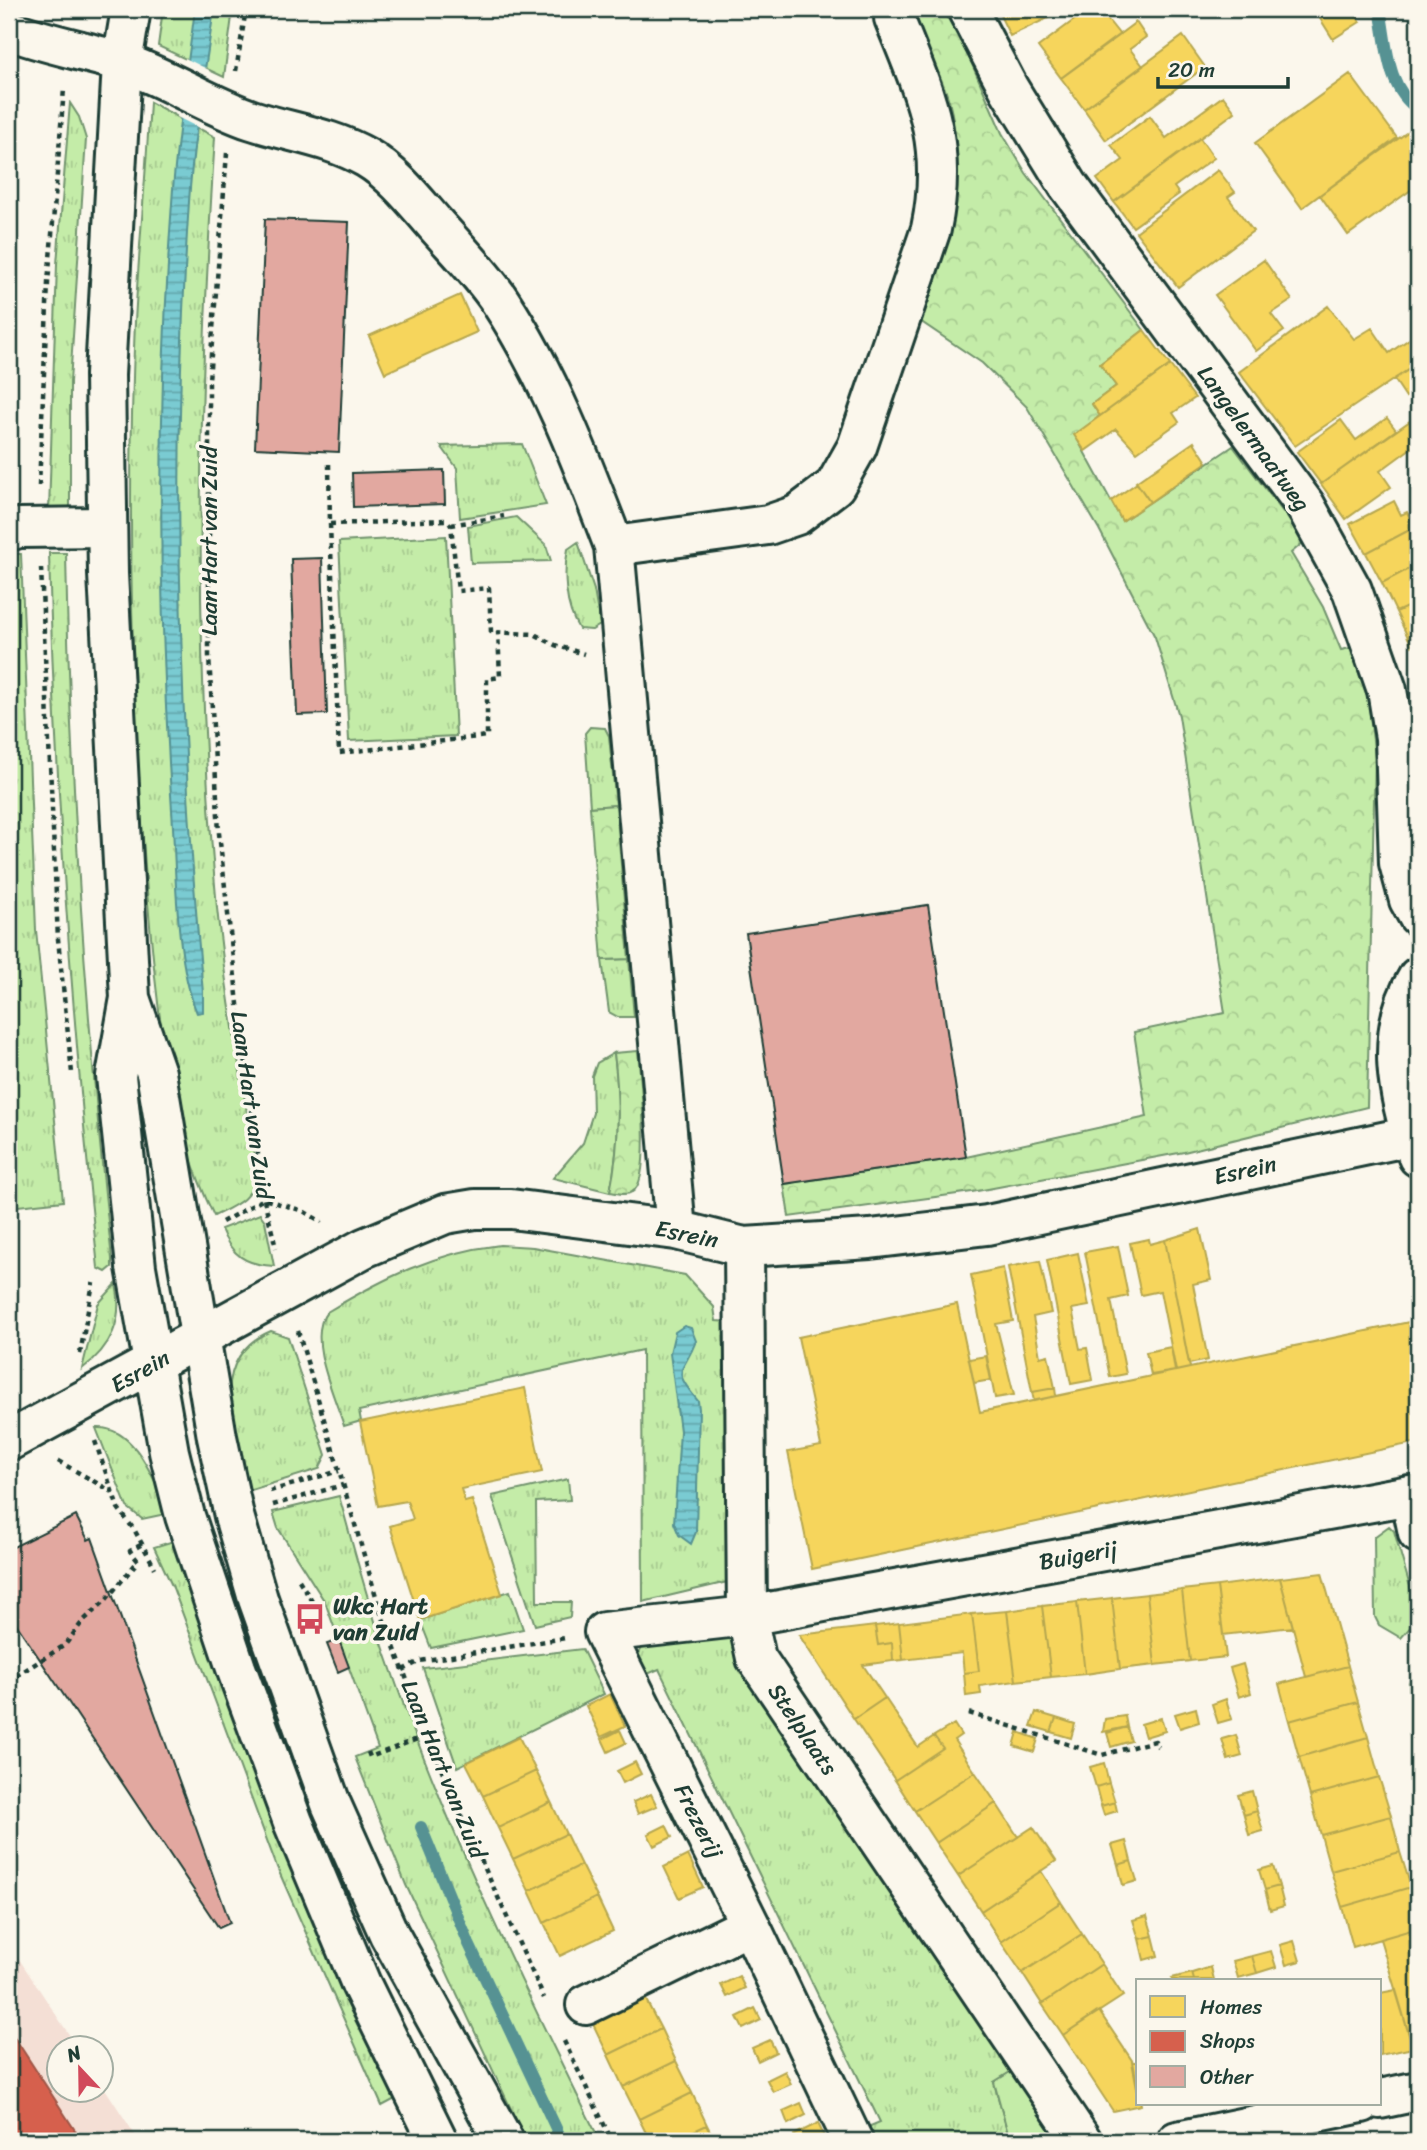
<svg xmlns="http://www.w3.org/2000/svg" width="1427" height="2150" font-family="Sriracha,sans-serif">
	<defs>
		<pattern id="grass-tufts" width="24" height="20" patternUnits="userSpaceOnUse" patternTransform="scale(1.75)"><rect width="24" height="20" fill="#c4eca8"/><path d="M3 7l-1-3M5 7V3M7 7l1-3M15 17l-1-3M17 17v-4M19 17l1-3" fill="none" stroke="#a8cb91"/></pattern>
		<pattern id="forest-crowns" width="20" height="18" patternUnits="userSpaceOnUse" patternTransform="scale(1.75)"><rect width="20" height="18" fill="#c4eca8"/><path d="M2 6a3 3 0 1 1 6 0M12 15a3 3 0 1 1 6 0" fill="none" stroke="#a8cb91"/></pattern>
		<pattern id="water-rules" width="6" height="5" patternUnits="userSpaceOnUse" patternTransform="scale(1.75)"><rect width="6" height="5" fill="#7acbd2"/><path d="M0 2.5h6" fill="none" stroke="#63a6ab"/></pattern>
	</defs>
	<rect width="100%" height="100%" fill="#fbf7ec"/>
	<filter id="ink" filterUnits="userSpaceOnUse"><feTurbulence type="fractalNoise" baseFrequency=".0143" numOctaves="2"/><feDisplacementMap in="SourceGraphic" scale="14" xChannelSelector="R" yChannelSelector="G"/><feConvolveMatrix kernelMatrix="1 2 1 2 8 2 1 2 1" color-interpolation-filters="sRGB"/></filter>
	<g filter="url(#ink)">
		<path fill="#f4dfd5" d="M9,1944L78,2048H60V2090H102V2084L139,2141H9Z"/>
		<path fill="url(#grass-tufts)" stroke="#72946e" stroke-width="2" d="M163,9H233L224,77L158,46Z
			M150,102L215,137C198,394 193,651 217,908C226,997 243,1085 257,1174C253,1199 234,1206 214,1216C164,1112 156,993 146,880C131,695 127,508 135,322C139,248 146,175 150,102Z
			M70,103L79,117L86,139L70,382V514L49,511L57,264Z
			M522,444L546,505L460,518L457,468L441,446Z
			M516,517L546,545L551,561L471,563L468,526Z
			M446,536L456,736L349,741L339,542Z
			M578,542L594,590L600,625L592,630L579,629C565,607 563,574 568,549Z
			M49,553H66C70,789 86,1024 112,1259V1267L106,1272L98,1268C73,1030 55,792 49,553Z
			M9,554H21L36,930L63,1201L9,1207Z
			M590,727L605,728L609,736L616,805L590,807L585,733Z
			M629,959L634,1017H618L609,1012L602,960Z
			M614,1053C620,1101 620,1145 610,1192L553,1178L583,1143L593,1113L592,1076L597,1063Z
			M260,1214L265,1221L274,1266C246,1265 231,1255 221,1229Z
			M500,1245L533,1247L685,1275L714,1307L716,1321L729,1322L730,1578L727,1582L643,1602L642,1350L359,1411L361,1421L344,1426C335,1397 306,1337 327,1312C384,1278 433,1253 500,1245Z
			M116,1284C124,1321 111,1347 82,1369L98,1304Z
			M271,1331L288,1337L326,1455L319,1469L248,1491C235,1438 203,1359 271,1331Z
			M96,1428C136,1425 155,1484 170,1513L142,1519L127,1507Z
			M568,1479L570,1500L536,1502L537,1602H571L570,1617L535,1625L492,1496Z
			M339,1496C354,1549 368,1603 386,1655C443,1822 521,1983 600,2141H526L406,1885L355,1757L378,1748L325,1602L278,1528L273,1512Z
			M1389,1526L1394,1531L1417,1611L1415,1622L1401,1638L1379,1625L1375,1617L1374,1537Z
			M180,1539L399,2097L382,2106L277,1867L173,1588L154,1547Z
			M510,1591L523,1629L431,1648L420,1620Z
			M727,1636L735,1643L1015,2069L994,2083L1010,2141H869L863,2129L880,2122L659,1669L643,1676C637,1663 635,1657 644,1645Z
			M582,1649L604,1694L457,1767L423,1668Z
			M1415,1673L1418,1674V1742L1411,1740L1409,1734V1682Z"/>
		<path fill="url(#forest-crowns)" stroke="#72946e" stroke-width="2" d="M905,9H948L1002,133L1026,173L1144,330L1100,364L1116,386L1092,404L1100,416L1075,435L1122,521L1233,446L1305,541L1291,553L1323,607L1341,650L1355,647L1368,697L1375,758L1367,1107L1184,1152L972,1192L789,1217L784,1184L966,1157L1147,1117L1134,1032L1225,1013L1179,716L1155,637L1099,529L1027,407L982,363L920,321C940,249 969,175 949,101C940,70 920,37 905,9Z
			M616,805L629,959L602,960L590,807Z
			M638,1051C640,1075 653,1181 632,1192C626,1196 617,1193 610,1192C620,1145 620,1101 614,1053Z"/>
		<path fill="#c4eca8" stroke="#72946e" stroke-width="2" d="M1015,2069L1061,2141H1010L994,2082Z"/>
		<path fill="url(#water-rules)" stroke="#569293" stroke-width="2" d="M195,9H214C205,73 193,138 189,202C171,465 179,732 203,993V1012L197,1013C175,962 176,867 172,810C158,607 157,405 172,203C176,138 187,73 195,9Z
			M684,1326L691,1328L696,1341C683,1375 670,1367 698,1401L699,1409L696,1532L691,1544L679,1535L674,1523L680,1431L670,1353L675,1332Z"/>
		<path fill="#fbf7ec" d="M185,58L209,70L201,129L177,117Z"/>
		<path fill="#f6d55c" stroke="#b6a750" stroke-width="2" d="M997,9H1060L1061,12L1010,36Z
			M1089,9H1112L1104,15L1120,35L1061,78L1038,47Z
			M1314,9H1352L1360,22L1333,39Z
			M1136,22L1146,37L1130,49L1143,66L1084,109L1061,78Z
			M1183,36L1205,67L1106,140L1084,109Z
			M1350,74L1397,138L1302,208L1255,143Z
			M1223,96L1235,112L1114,202L1097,179L1123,160L1111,145L1150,116L1166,138Z
			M1409,131L1418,144V185L1348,235L1320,195Z
			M1200,138L1214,158L1174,187L1179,194L1133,227L1114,202Z
			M1218,170L1235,192L1228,197L1253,231L1178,287L1136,232Z
			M1264,260L1292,300L1271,314L1284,331L1256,351L1215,295Z
			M460,295L477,332L385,373L369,336Z
			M1328,306L1354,339L1372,328L1389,353L1415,335L1418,340V363L1295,446L1239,372Z
			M1144,330L1170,365L1100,416L1092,404L1116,386L1100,364Z
			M1418,364V389L1406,397L1394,379Z
			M1170,365L1195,398L1173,413L1179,422L1137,452L1116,429L1085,451L1074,435Z
			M1387,418L1396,430L1321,484L1297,452L1341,420L1356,440Z
			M1410,421L1418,432V443L1380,471L1391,487L1346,519L1321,484Z
			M1194,442L1207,462L1150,502L1136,482Z
			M1137,483L1150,502L1122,521L1111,501Z
			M1394,501L1401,515L1407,512L1415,527L1366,553L1350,524Z
			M1415,527L1418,533V564L1382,583L1366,553Z
			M1418,564V602L1396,612L1382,583Z
			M1418,602V643L1412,646L1396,612Z
			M1200,1229L1211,1280L1193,1284L1208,1360L1189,1364L1165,1240Z
			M1149,1239L1150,1244L1165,1240L1190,1368L1176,1371L1160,1291L1141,1295L1130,1243Z
			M1118,1246L1128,1296L1111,1300L1126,1374L1110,1377L1085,1252Z
			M1078,1253L1089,1306L1072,1309L1080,1349L1087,1348L1093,1380L1071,1384L1047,1260Z
			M1040,1261L1051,1313L1033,1317L1040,1357L1048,1355L1055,1388L1032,1392L1008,1267Z
			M1003,1268L1013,1321L996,1324L1014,1395L995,1398L971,1275Z
			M957,1304L980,1412L1414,1321L1418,1341V1442L812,1569L788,1452L821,1446L798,1337Z
			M1171,1347L1175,1371L1151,1375L1146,1352Z
			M986,1356L991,1380L974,1383L969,1359Z
			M525,1388L542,1472L461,1489L465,1502L472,1500L502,1594L420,1620L390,1526L413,1519L407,1501L378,1506L360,1422Z
			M1055,1388L1056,1396L1034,1401L1032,1392Z
			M1322,1573L1348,1666L1306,1677L1280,1578Z
			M1280,1578L1293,1627L1223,1635L1217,1586Z
			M1217,1586L1226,1657L1190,1661L1182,1590Z
			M1182,1590L1190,1661L1155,1665L1147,1594Z
			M1147,1594L1155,1665L1120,1669L1112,1598Z
			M1112,1598L1120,1669L1085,1674L1077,1602Z
			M1077,1602L1085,1674L1051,1677L1042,1606Z
			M1042,1606L1051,1677L1016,1681L1007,1611Z
			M1007,1611L1016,1681L980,1686L981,1694L966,1696L964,1673L979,1671L972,1614Z
			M972,1614L979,1671L964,1673L962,1653L903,1660L899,1623Z
			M899,1623L903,1660L893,1661L892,1643L878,1645L875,1626Z
			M875,1626L878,1645L892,1643L893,1661L863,1665L885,1698L854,1719L799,1635Z
			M1243,1664L1251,1693L1239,1697L1230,1668Z
			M1348,1666L1358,1702L1289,1721L1279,1684Z
			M610,1694L625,1726L601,1737L586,1706Z
			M885,1698L918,1747L934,1736L943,1748L895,1780L854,1719Z
			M1226,1699L1232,1719L1218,1723L1212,1704Z
			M1358,1702L1368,1737L1299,1757L1289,1721Z
			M1196,1708L1199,1722L1180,1728L1175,1714Z
			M1036,1712L1056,1718L1051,1732L1031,1726Z
			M1125,1716L1127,1727L1103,1732L1105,1719Z
			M1056,1718L1075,1724L1071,1738L1051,1732Z
			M1161,1718L1165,1731L1145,1737L1141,1724Z
			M954,1724L961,1735L954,1740L975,1772L915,1811L895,1780L943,1748L934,1736Z
			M1127,1727L1131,1741L1111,1747L1107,1733Z
			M620,1730L626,1743L608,1752L602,1739Z
			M1018,1732L1038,1739L1034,1752L1014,1746Z
			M1236,1735L1242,1756L1228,1760L1222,1739Z
			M519,1737L536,1771L483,1796L466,1763Z
			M1368,1737L1379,1777L1310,1796L1299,1757Z
			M635,1762L641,1774L623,1783L617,1771Z
			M1104,1763L1109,1783L1096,1787L1090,1767Z
			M536,1771L551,1802L498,1828L483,1796Z
			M975,1772L996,1803L936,1843L915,1811Z
			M1379,1777L1391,1816L1321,1835L1310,1796Z
			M1109,1783L1115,1802L1101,1806L1096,1787Z
			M1252,1791L1257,1811L1244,1815L1238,1795Z
			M651,1794L657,1806L638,1814L633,1802Z
			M551,1802L566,1834L513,1859L498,1828Z
			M1115,1802L1117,1811L1104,1815L1101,1806Z
			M996,1803L1018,1837L958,1876L936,1843Z
			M1257,1811L1263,1831L1249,1835L1244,1815Z
			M1391,1816L1400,1852L1331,1871L1321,1835Z
			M666,1825L672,1837L654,1846L648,1834Z
			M1033,1827L1056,1861L981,1911L958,1876Z
			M566,1834L581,1865L529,1891L513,1859Z
			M1126,1841L1131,1861L1118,1865L1112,1845Z
			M1400,1852L1411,1887L1342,1907L1331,1871Z
			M688,1855L703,1887L679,1898L664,1867Z
			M1131,1861L1137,1881L1123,1885L1118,1865Z
			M581,1865L597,1897L544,1923L529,1891Z
			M1273,1866L1279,1886L1265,1890L1259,1870Z
			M1041,1871L1061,1902L1001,1942L981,1911Z
			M1279,1886L1284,1906L1270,1910L1265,1890Z
			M1411,1887L1418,1913V1928L1353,1947L1342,1907Z
			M597,1897L613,1931L560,1956L544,1923Z
			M1061,1902L1082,1934L1022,1973L1001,1942Z
			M1147,1916L1153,1936L1139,1939L1133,1920Z
			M1418,1928V2047L1413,2048L1380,1939Z
			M1082,1934L1102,1964L1042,2004L1022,1973Z
			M1153,1936L1158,1956L1144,1960L1139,1939Z
			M1294,1941L1300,1961L1286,1965L1280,1945Z
			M1271,1951L1276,1967L1257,1973L1252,1956Z
			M1252,1956L1257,1973L1238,1978L1233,1961Z
			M1102,1964L1123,1996L1063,2035L1042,2004Z
			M1211,1967L1214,1980H1194L1192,1973Z
			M1192,1973L1194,1980H1173L1172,1978Z
			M739,1976L745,1988L727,1997L721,1985Z
			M1396,1990L1413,2048L1380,2055V1993Z
			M644,1996L661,2029L608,2055L592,2022Z
			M755,2008L761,2020L743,2029L737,2017Z
			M1099,2011L1133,2062L1141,2105L1113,2111L1063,2035Z
			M661,2029L676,2061L623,2087L608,2055Z
			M770,2040L776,2052L758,2061L752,2048Z
			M676,2061L692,2093L639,2119L623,2087Z
			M1132,2062H1138V2093Z
			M785,2071L791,2084L773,2092L767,2080Z
			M692,2093L707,2125L672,2141H650L639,2119Z
			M801,2103L806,2115L788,2124L783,2111Z
			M818,2123L826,2141H797L794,2135Z
			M707,2125L715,2141H672Z"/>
		<path fill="#d6604d" stroke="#9f5646" stroke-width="2" d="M9,2029L82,2141H9Z"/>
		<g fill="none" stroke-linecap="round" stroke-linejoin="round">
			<path stroke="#569293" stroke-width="12" d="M1380,9C1387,43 1386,88 1418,109
				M421,1827L469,1944L562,2141"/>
		</g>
		<path fill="#e2a8a0" stroke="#1f3d34" stroke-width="2" d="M265,219L349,222L339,452L255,448Z
			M444,470L445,504L353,507L352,473Z
			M322,558L327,714L297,715L291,559Z
			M928,905L966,1157L784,1184L746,933Z
			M76,1516L88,1540L92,1538L230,1923L219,1928L9,1613V1549Z
			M339,1640L349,1667L338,1672L327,1644Z"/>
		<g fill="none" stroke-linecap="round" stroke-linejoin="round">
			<defs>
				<path id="minor" d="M967,9L1009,89L1068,185L1305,505L1352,590L1387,690L1395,738L1399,863L1409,900L1418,916
					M9,30C46,44 83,50 121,62C166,77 207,105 252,120C292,133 330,137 367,158C394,174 415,201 435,224C457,249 482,274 500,301C550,377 582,462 614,546L676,1230
					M9,531L19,528L106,527
					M614,546L768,525L797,515L835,486L857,447L931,229C949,144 925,95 894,18
					M1418,977C1383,1033 1398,1098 1418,1157
					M744,1247L747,1616L756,1658L1082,2141
					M9,1441L364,1248L445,1214L475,1209H511L676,1230L744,1247L870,1239L987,1225L1411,1136
					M586,2005L750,1925
					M1380,2099L1418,2091
					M853,2141L750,1925L604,1632L747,1616L1410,1495L1418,1533
					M1177,2141L1362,2103"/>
				<path id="major" d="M131,9L122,63L105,375L108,574L130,998L116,1076L136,1267L169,1452L185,1516L236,1668L293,1822L361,1984L438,2141
					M130,998L156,1073L217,1437L234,1516L258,1599L331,1804L389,1934L504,2141"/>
			</defs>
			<use href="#minor" stroke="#1f3d34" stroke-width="44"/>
			<use href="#major" stroke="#1f3d34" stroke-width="44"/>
			<path stroke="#1f3d34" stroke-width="4.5" stroke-dasharray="5 5" stroke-linecap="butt" d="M236,71L246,9
				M227,153L209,380V656L219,833L239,1013L264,1199L276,1248
				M329,464L330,524L446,520L451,525L458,591L489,588L491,632L534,634L555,645L584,654
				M39,486L48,283L64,89
				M330,524L339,753L487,736V679L500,677L498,631
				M451,525L504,516
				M41,568L58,939L72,1073
				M222,1222L264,1199L303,1211L322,1222
				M298,1331L381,1613L454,1801L544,1998
				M80,1354L93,1283
				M95,1441L118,1508L135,1531L155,1568
				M58,1461L111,1491
				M270,1491L339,1471
				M273,1505L343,1485
				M299,1580L313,1603
				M403,1670L420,1661L565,1638
				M16,1676L65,1645L83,1621L105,1601L138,1561L130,1551L144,1543
				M969,1713L1102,1755L1155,1741L1158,1747
				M368,1752L370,1757L428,1735
				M564,2041L612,2141"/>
			<use href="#minor" stroke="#fbf7ec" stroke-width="38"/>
			<use href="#major" stroke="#fbf7ec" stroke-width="38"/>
		</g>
	</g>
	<defs>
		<symbol id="bus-bare" viewBox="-9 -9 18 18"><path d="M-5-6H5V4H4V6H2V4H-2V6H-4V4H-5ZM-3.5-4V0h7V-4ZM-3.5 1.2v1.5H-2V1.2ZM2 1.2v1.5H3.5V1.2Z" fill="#d1495b" stroke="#fbf7ec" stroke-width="2.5" paint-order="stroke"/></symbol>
	</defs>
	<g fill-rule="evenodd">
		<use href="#bus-bare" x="288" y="1597" width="44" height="44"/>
	</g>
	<g text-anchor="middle" stroke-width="7" stroke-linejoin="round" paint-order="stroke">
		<g font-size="23" fill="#1f3d34" stroke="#fbf7ec">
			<text transform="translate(1254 438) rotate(54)" y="8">Langelermaatweg</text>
			<text transform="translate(209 541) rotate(-90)" y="8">Laan Hart van Zuid</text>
			<text transform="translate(252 1105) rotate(82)" y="8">Laan Hart van Zuid</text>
			<text transform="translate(1245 1170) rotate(-12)" y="8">Esrein</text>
			<text transform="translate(687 1234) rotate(12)" y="8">Esrein</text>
			<text transform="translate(140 1371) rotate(-29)" y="8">Esrein</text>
			<text transform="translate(1078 1555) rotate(-10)" y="8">Buigerij</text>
			<text transform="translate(803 1729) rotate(56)" y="8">Stelplaats</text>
			<text transform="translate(444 1769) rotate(68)" y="8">Laan Hart van Zuid</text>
			<text transform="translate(699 1821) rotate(63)" y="8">Frezerij</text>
		</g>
		<g font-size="23" font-weight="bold" fill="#1f3d34" stroke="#fbf7ec" text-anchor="start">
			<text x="333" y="1614">Wkc Hart<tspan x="333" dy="26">van Zuid</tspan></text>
		</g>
	</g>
	<rect width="1427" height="2150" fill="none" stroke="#fbf7ec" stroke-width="35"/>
	<rect x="18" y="18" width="1392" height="2115" fill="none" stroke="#1f3d34" stroke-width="2.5" filter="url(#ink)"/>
	<rect x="1136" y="1979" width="245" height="126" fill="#fbf7ec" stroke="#a3ada2" stroke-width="2"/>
	<rect x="1150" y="1996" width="35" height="21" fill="#f6d55c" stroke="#a3ada2" stroke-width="2"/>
	<text x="1200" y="2014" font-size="21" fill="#1f3d34">Homes</text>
	<rect x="1150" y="2031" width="35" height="21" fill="#d6604d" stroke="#a3ada2" stroke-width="2"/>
	<text x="1200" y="2048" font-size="21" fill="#1f3d34">Shops</text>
	<rect x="1150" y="2066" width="35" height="21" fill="#e2a8a0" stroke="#a3ada2" stroke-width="2"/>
	<text x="1200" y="2084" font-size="21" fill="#1f3d34">Other</text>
	<g transform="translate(80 2069) rotate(338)"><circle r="33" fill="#fbf7ec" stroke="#a3ada2" stroke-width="2"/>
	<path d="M0-5L12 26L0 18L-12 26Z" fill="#d1495b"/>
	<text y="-10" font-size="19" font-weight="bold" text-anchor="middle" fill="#1f3d34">N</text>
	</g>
	<path d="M1158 77v10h130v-10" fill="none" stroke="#1f3d34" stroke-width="3.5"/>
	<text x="1168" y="77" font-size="21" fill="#1f3d34" stroke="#fbf7ec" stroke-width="5" paint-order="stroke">20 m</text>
</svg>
